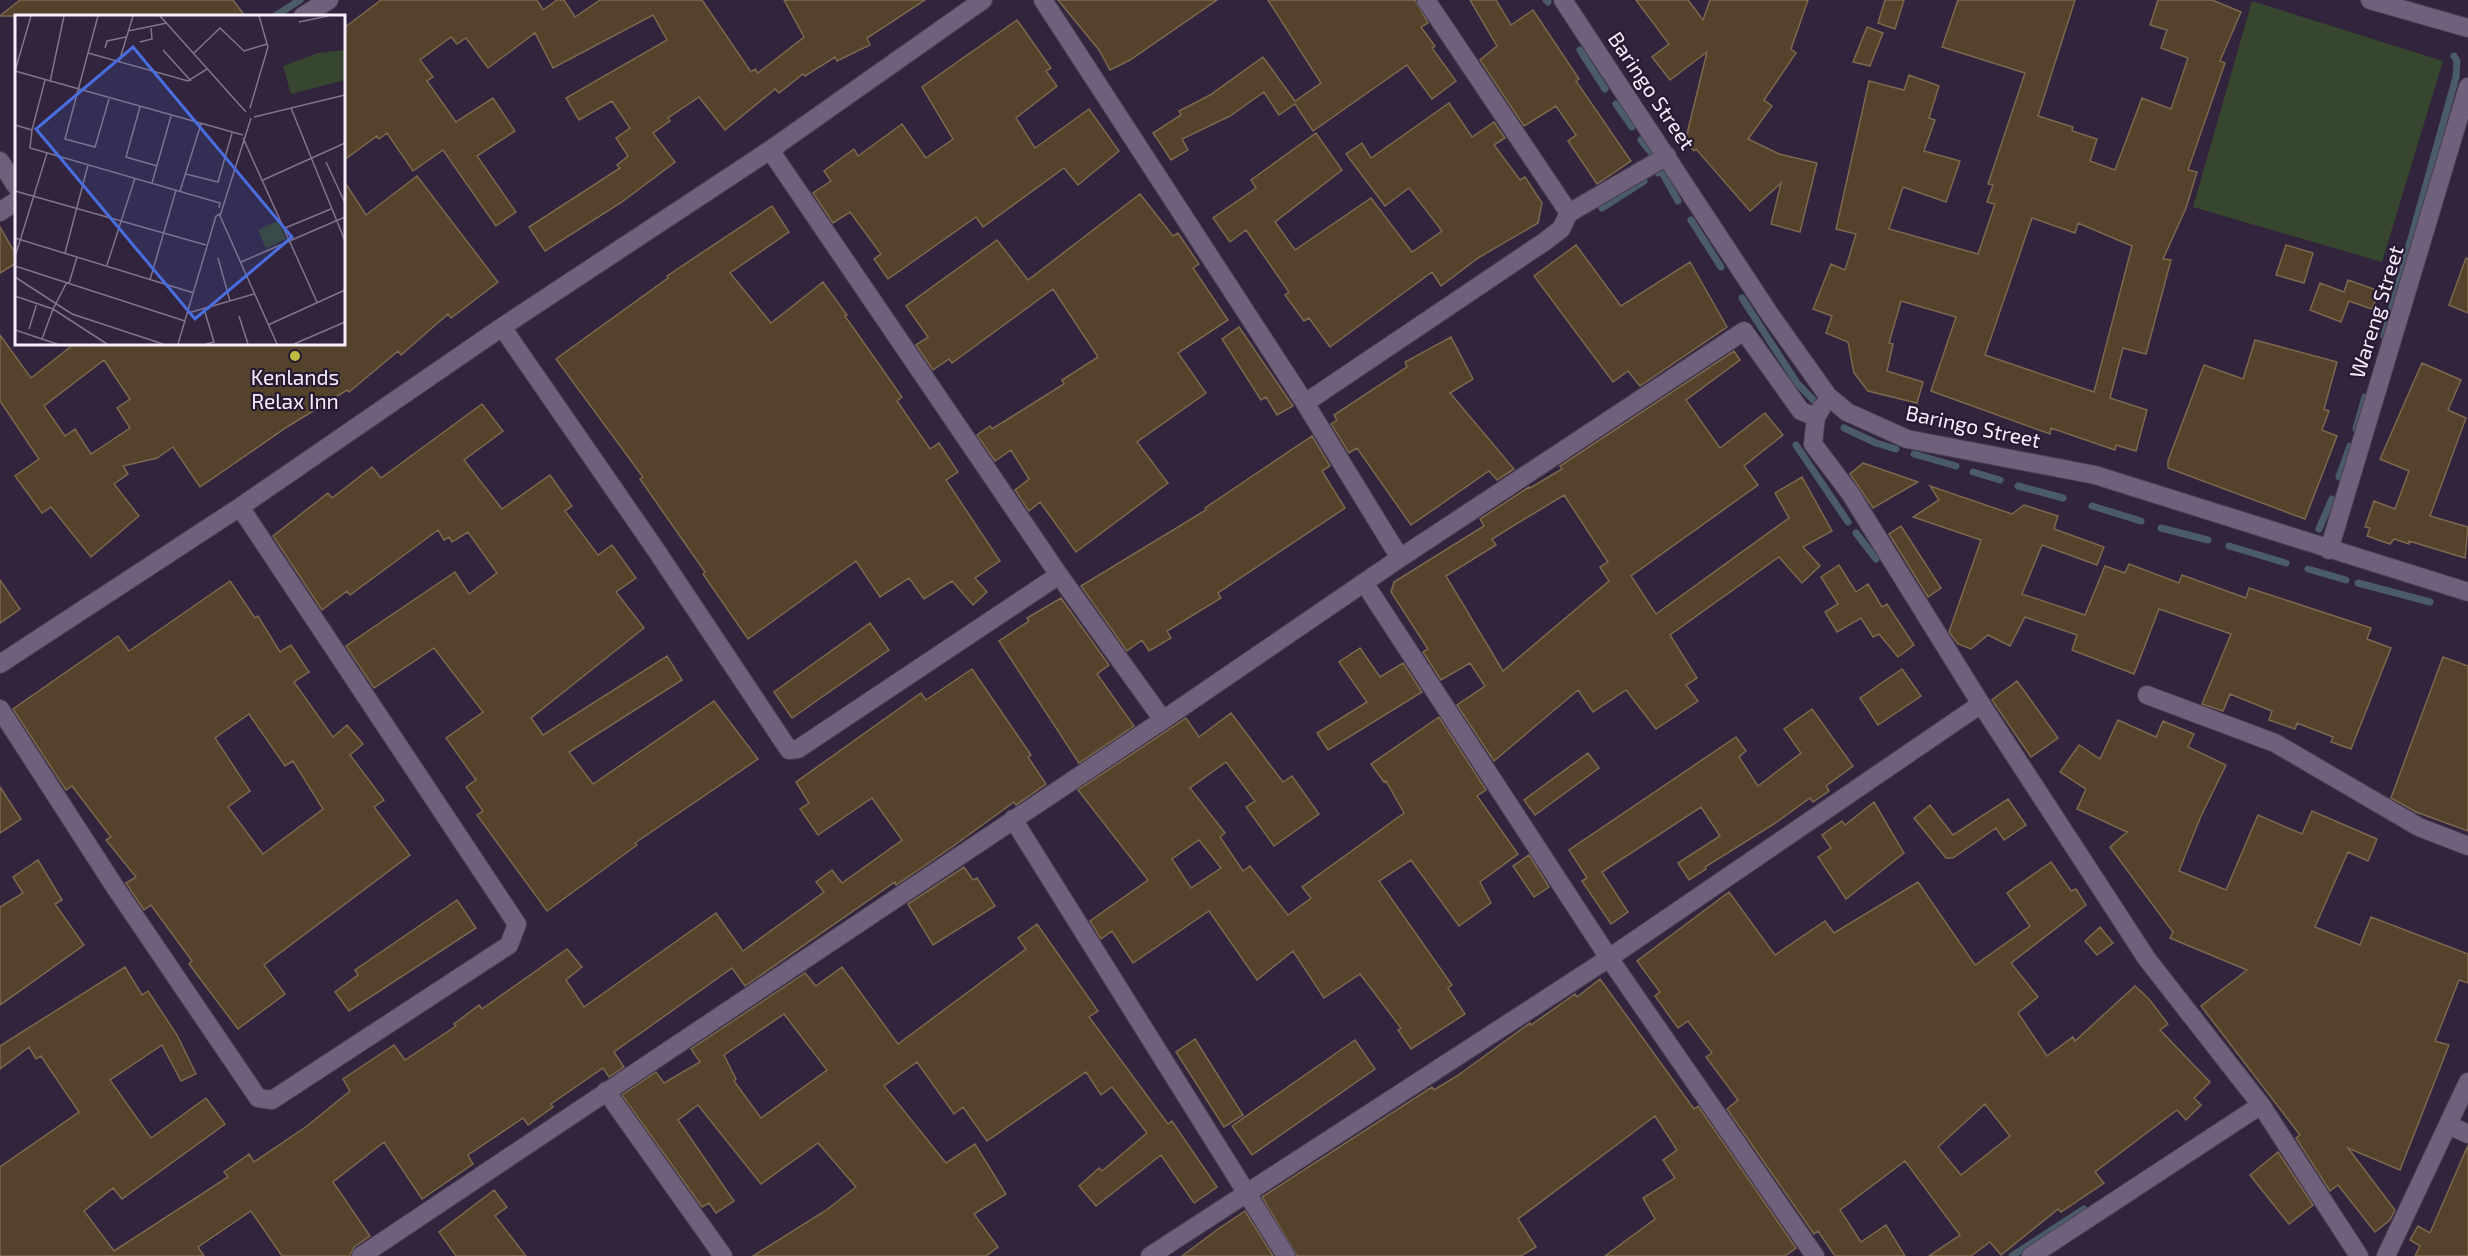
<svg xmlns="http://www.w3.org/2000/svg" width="2468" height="1256" font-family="'Exo 2',sans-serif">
	<rect width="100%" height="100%" fill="#31243c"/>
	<path fill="#36462f" d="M2252,1L2443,61L2382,262L2193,207Z"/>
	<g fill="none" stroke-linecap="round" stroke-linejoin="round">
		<path stroke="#4a5c67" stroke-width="7" d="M1546,0L1548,2
			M275,16L300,0
			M1580,50L1605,89
			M1616,104L1632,127
			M1641,140L1653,155
			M1658,173L1661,171
			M1664,176L1678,201
			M1602,208L1644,181
			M1691,220L1721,267
			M1742,298L1797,383L1817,404
			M2384,336L2456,77L2457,61L2454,56
			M1844,428L1876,443L1896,449
			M2356,429L2365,397
			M1796,445L1848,522
			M1914,454L1956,466
			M1973,472L2000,480
			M2339,477L2350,446
			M2018,486L2063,498
			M2092,506L2141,521
			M2161,528L2208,540
			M2319,529L2332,499
			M1856,533L1876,559
			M2229,546L2286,563
			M2308,569L2346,580
			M2358,583L2430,602
			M2012,1256L2084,1209"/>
	</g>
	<path fill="#55422a" stroke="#7d684f" stroke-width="1.5" fill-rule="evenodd" d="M20,0H233L245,16H0Z
		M381,0H537L543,10L557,0H564L575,17L600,0H702L751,72L755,69L758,73L804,37L784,0H925L867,38L870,45L837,61L835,57L805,76L803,74L779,93L775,89L725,130L699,97L668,118L670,121L653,133L675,162L622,202L545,251L529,227L620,168L617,165L628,156L616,138L630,128L612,101L579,120L566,98L667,40L653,15L553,68L535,33L488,68L466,38L457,44L451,37L420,60L433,77L427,81L456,122L493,98L515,131L477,156L516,212L496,226L443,150L413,171L387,133L379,139L377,136L344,160V28Z
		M1058,0H1217L1130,60L1110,70L1099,50Z
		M1268,0H1415L1428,23L1421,27L1435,46L1432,48L1456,81L1432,99L1407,65L1313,131L1295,104L1279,115L1264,92L1230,116L1182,139L1188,150L1171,160L1153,133L1181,115L1179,111L1210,95L1263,57L1295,101L1321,83Z
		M1470,0H1496L1511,25L1533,10L1579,79L1576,81L1631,161L1597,184L1568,141L1576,135L1556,106L1524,126L1480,60L1497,46Z
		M1636,0H1688L1703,20L1710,0H1808L1791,49L1796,53L1764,100L1772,106L1748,139L1779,154L1817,163L1800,232L1771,224L1781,183L1750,211L1696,149L1694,151L1682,138L1687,134L1707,52L1670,80L1652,57L1669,44Z
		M1885,0H1904L1895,29L1878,23Z
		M1958,0H2075L2038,116L2073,127L2072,131L2097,139L2090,161L2115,170L2142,98L2171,109L2188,58L2161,48L2167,30L2150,25L2158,0H2212L2241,12L2220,61L2225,63L2188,170L2197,172L2186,208L2163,259L2171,260L2146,354L2123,348L2110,398L2147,410L2136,451L2116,445L2115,450L2051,428L2050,434L1931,391L1956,317L1901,301L1889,343L1893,344L1887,371L1923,382L1917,403L1868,391L1854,373L1848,342L1826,333L1832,316L1813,309L1831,264L1845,270L1856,234L1836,229L1869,81L1904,90L1909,75L1939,86L1929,118L1935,120L1924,151L1960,161L1946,202L1903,187L1889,229L1978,254L1995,204L1987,202L1993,185L1988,184L2025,73L1942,47ZM2032,218L2075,233L2078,223L2132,246L2094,392L1985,355Z
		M1017,20L1051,68L1046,71L1057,86L1016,118L1035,148L1089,109L1119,151L1078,185L1064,168L983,227L976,217L888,279L874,259L881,254L850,212L833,223L813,193L831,181L824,171L854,149L858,156L902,124L926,158L953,139L922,87Z
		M1867,27L1883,33L1870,66L1853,62Z
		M1449,103L1472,137L1494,122L1505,138L1494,145L1520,180L1525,177L1542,203L1538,223L1478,258L1441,286L1432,272L1330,347L1309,318L1304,321L1285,295L1289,292L1246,230L1230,242L1213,218L1256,188L1251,180L1316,133L1342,170L1275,222L1295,250L1371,198L1412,252L1442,231L1409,188L1385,206L1346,154L1362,143L1371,158Z
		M417,176L498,282L451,318L448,314L401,355L398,351L349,392L347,390L287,427L200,487L173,447L157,458L123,466L128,474L114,484L139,516L91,557L51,507L42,513L15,476L39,459L0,401V335L31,378L74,344H344V181L366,215ZM104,360L130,399L117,408L130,428L91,454L75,429L65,436L44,406Z
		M1140,194L1173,236L1178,233L1199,264L1193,268L1228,320L1178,353L1206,393L1137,442L1168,483L1076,552L1040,502L1029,511L1015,490L1029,479L1011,450L995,461L977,435L990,426L992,429L1064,384L1062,380L1098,357L1053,289L952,363L949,359L933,370L916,345L928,337L906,306L997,240L1028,280Z
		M772,206L789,232L730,273L771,323L823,282L847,315L845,316L902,397L897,401L930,449L939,443L958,472L946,480L1000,561L975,578L987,592L973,605L952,581L924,599L909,578L880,597L856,561L748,639L703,574L705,572L640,479L643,477L556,359L668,278L667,276Z
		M0,227L16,255V263L0,273Z
		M1576,245L1621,306L1690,262L1727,327L1640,386L1628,371L1613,382L1534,276Z
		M2286,245L2313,253L2304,283L2276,275Z
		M2466,258L2468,259V313L2449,305Z
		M2348,280L2379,291L2372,309L2349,301L2341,322L2310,310L2320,283L2344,292Z
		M1239,327L1293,406L1277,415L1266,397L1261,400L1222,339Z
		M1451,337L1473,379L1450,393L1514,469L1497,480L1489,471L1411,525L1357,448L1349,453L1331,424L1337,420L1334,415L1407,367L1405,362Z
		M2255,340L2337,362L2324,409L2329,411L2322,430L2337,436L2305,519L2168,468V461L2204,365L2243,379Z
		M1734,351L1740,360L1686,400L1720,448L1765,413L1783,435L1744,466L1758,485L1631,576L1656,614L1789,518L1775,493L1802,477L1832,531L1803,547L1820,566L1802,583L1779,557L1670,635L1697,678L1686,685L1698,701L1656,729L1626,690L1593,712L1578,690L1494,761L1457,705L1485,686L1470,663L1441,680L1423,652L1428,649L1391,592L1394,582L1484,526L1480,519L1529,487L1530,488L1562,469L1560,466ZM1564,495L1608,562L1600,567L1609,581L1503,671L1446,576L1496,545L1492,539Z
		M2422,363L2461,380L2448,410L2466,418L2430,516L2468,527L2465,558L2409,541V544L2394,539L2390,544L2367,536L2370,528L2365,527L2374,501L2395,509L2409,471L2380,459Z
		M482,404L503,431L464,460L502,509L550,475L572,506L565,511L598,555L612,545L636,578L616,592L644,628L531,718L543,735L667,656L682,680L569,752L593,784L714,701L758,759L635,843L637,845L547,911L477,815L483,811L466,787L476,780L446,738L483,712L434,648L374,688L346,646L455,572L469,594L497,573L468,532L452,542L449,537L444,540L438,530L350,595L347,591L322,610L273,536L328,493L332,498L372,467L381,478Z
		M1312,436L1330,466L1322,471L1345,508L1218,593L1221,598L1167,631L1171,638L1149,651L1142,640L1127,651L1081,586L1206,510L1205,508Z
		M1863,463L1918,482L1873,508L1850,474Z
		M1930,486L2012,514L2024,505L2058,516L2054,529L2104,547L2097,565L2042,545L2022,594L2085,615L2105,566L2125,573L2129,564L2179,583L2182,575L2246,598L2249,588L2371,628L2367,639L2391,648L2351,749L2331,742L2333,737L2297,723L2295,729L2269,720L2272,711L2230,694L2223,711L2202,704L2231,634L2159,609L2134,674L2072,650L2077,635L2025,617L2010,646L1988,635L1971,649L1958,644L1949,632L1981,540L1913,517L1939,500Z
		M1901,526L1941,588L1928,597L1889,534Z
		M1839,565L1856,592L1868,584L1882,607L1887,604L1914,645L1898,657L1879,634L1873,637L1861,618L1837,632L1825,612L1838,604L1821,577Z
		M0,580L20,609L0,623Z
		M230,581L255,618L258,616L280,652L291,645L309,672L294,682L333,737L347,725L363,744L350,755L384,800L374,807L410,855L264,965L285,994L238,1029L189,964L192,961L151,905L144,910L126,883L136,877L106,840L111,837L72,786L66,790L13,709L118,636L129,651ZM249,714L285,766L293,761L323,809L263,854L228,807L250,791L215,738Z
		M1061,598L1109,665L1097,674L1134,726L1079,763L999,641L1029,621L1027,618Z
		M870,623L889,650L792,718L774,692Z
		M1360,648L1380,677L1403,663L1422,692L1328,750L1317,733L1367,702L1339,662Z
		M2443,657L2468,666V831L2416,812L2391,798Z
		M972,669L1031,755L1028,757L1046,784L1016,805L1014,802L952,847L896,885L895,882L745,986L732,968L614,1052L624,1067L609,1077L603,1068L551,1104L553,1107L528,1125L523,1118L468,1155L473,1164L422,1199L384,1142L333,1182L370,1236L354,1247L350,1256H282L251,1211L198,1247L204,1256H0V1167L79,1112L41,1056L36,1059L29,1047L0,1069V1046L125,967L142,995L148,991L177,1035L196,1074L181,1081L162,1045L110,1080L151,1138L206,1098L225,1124L122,1199L113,1188L84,1211L114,1251L228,1177L224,1172L249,1154L254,1162L307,1126L350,1091L343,1079L394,1045L405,1060L456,1026L454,1024L479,1005L482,1009L567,949L582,967L566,980L584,1007L716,913L743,951L824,892L816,882L832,870L842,883L902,840L872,798L818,835L800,809L809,803L796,782L921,693L926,700Z
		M1902,669L1921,696L1878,725L1860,698Z
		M2017,681L2058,738L2031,757L1992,700Z
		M1812,709L1853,766L1826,786L1829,791L1813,802L1810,798L1774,824L1705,867L1706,869L1689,880L1678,863L1720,836L1701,807L1602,872L1628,912L1611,924L1582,881L1587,878L1569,850L1736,737L1746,751L1739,757L1758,786L1801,753L1784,729Z
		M1231,713L1283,782L1292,776L1319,814L1274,846L1246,807L1255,801L1226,762L1190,788L1225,833L1220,837L1243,871L1250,866L1288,915L1311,898L1302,887L1404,813L1386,781L1384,782L1371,764L1439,717L1486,790L1477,796L1518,854L1480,882L1491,903L1459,926L1411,860L1379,881L1452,985L1448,988L1465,1014L1411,1049L1398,1030L1401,1028L1360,974L1324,998L1293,951L1257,980L1209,911L1133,963L1112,931L1101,939L1090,921L1148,880L1078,790L1186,718L1199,737ZM1199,840L1221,868L1191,888L1172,859Z
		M2118,720L2156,737L2163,721L2194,734L2188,747L2226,765L2201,816L2179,871L2226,890L2258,815L2302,834L2312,811L2377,839L2368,861L2348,852L2315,927L2360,945L2371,917L2468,954V983L2459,980L2435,1041L2449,1045L2400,1170L2348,1148L2395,1210L2390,1220L2375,1232L2338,1185L2330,1191L2296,1138L2300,1135L2201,1006L2247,970L2170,938L2173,932L2110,847L2127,832L2077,809L2086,789L2060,772L2079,745L2100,759Z
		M1588,753L1599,768L1535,815L1524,800Z
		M0,787L21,819L0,833Z
		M2008,799L2026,825L2004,840L1996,828L1953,858H1946L1914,818L1930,805L1953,835Z
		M1874,802L1904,853L1846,899L1818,857L1831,848L1822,835L1842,821L1845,825Z
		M1529,855L1549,887L1534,897L1513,866Z
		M38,860L62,900L55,904L84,945L0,1005V907L23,893L13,877Z
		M2051,862L2071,891L2076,889L2086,905L2011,963L2038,997L2018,1013L2047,1056L2073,1037L2075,1041L2135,986L2149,999L2168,1024L2160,1030L2210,1082L2194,1098L2201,1105L2186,1120L2177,1110L2095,1172L2104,1183L2061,1212L2058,1209L2001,1255L1990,1242L1971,1256H1929L1960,1235L1905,1161L1840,1210L1861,1242L1886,1225L1905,1256H1835L1818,1231L1814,1234L1727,1109L1738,1100L1706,1057L1712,1053L1688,1021L1678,1028L1655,996L1660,992L1637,961L1729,892L1775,955L1825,921L1834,933L1918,882L1975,965L2030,926L2007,893ZM1985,1104L2010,1136L1961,1175L1938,1147Z
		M964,867L973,880L977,878L995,906L933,945L908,904Z
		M457,900L476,928L349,1011L335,992L358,975L355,970Z
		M1037,924L1098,1011L1089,1017L1168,1124L1172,1121L1217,1187L1194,1203L1161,1155L1096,1206L1079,1186L1099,1168L1102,1171L1147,1133L1112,1087L1101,1095L1086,1072L987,1141L963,1107L954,1114L917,1062L884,1086L946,1163L975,1144L1006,1194L974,1214L998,1247L986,1256H753L825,1211L856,1187L818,1143L761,1184L698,1105L678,1120L734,1201L716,1213L709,1203L702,1207L622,1095L656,1072L664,1083L700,1062L691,1049L805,973L816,986L842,967L898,1044L1026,949L1018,938ZM784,1014L827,1070L761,1118L734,1081L736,1079L724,1055Z
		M2100,927L2113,943L2097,955L2085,941Z
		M1600,979L1694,1109L1698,1106L1796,1248L1785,1256H1605L1655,1219L1643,1198L1675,1178L1663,1160L1677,1150L1655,1116L1518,1219L1536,1247L1521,1256H1297L1262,1197L1432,1087L1434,1090L1457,1076L1530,1023L1531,1025L1575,994L1577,997Z
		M1195,1039L1243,1115L1224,1127L1176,1052Z
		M1355,1040L1375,1069L1252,1155L1232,1126Z
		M2468,1145V1256H2415L2420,1246L2410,1240L2418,1226L2430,1233Z
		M2278,1152L2313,1205L2289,1224L2250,1175Z
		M494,1190L507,1207L495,1216L526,1256H456L439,1232Z
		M1245,1211L1273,1256H1182L1218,1229Z"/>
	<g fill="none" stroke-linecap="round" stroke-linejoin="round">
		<defs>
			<path id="street" d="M1043,0L1305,403L1400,558
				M1563,0L1769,313L1828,396L1847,412L1907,439L2095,475L2468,592
				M2370,0L2468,28
				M303,16L329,0
				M770,150L1059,575L1163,720
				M0,161L16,186
				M0,212L16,201
				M1569,213L1667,156
				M502,327L656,550L789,750L798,749L1059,575
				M1305,403L1544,242L1561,229L1569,213L1426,0
				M1822,407L1816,417L1813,444L1850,493L1981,704L2147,959L2261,1105L2359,1256
				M2329,550L2468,87
				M1365,584L1609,958L1815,1256
				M0,664L240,507L502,327L770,150L983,0
				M2147,695L2275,743L2419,827L2468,846
				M0,709L115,887L258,1098L272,1100L509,945L517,924L240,507
				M1013,819L1286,1256
				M606,1091L723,1256
				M2449,1125L2468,1134
				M361,1256L1163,720L1400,558L1744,331L1801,411L1816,417
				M1150,1256L1609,958L1981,704
				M2031,1256L2261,1105
				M2386,1256L2468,1082"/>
		</defs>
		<use href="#street" stroke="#4a3e52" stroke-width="20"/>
		<use href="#street" stroke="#6f617c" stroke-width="18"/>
	</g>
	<circle fill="#c0be40" stroke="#271a31" stroke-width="2" cx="295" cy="356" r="6"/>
	<g text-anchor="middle" stroke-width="4.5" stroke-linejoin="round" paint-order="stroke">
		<g font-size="21" fill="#f7eefe" stroke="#271a31">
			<text transform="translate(1651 91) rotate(56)" y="7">Baringo Street</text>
			<text transform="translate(2377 312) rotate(-73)" y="7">Wareng Street</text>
			<text transform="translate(1973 427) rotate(12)" y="7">Baringo Street</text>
		</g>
		<g font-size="21" fill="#f7eefe" stroke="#271a31">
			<text x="295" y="385">Kenlands<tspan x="295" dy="24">Relax Inn</tspan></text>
		</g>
	</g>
	<g transform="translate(15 15)">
		<rect width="330" height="330" fill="#31243c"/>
		<path d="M330,35V65L276,79L268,51L303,38ZM263,206L271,224L251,233L243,215Z" fill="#36462f"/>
		<path fill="none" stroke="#80758a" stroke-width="1.5" d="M83,1L73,38L173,66L192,54M145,1L231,97M284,7L313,1M113,16L152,8M125,27L137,24L136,13M90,33L92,26L111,22M148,35L176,66M73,38L50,124L80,132L94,84M179,38L205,13L229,36L252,29M104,47L118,1M0,56L228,120M0,56L16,1M35,67L49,1M125,92L111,142L142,151M235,93L253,32L244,1M276,93L330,226M239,102L330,80M236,103L205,201L262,329M0,110L17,115L30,65M17,115L15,133L205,188L204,193M228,123L302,287M311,147L330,188M171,159L203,167L217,118M248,165L330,128M137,168L156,101M0,176L191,230M165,176L186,109M270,213L316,194M0,223L179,278M50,238L73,150M0,242L32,138M203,243L215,286M226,247L330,202M92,250L120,163M0,251L170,306M0,262L57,299L148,329M135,265L161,175M54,268L62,242M0,281L38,294L52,267M189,294L199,327L191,329M173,298L239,279M224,301L233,329M253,310L330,275M14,314L22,288M0,315L42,329M27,324L38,294L92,329M163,329L201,201L205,199M279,329L330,307"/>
		<path fill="#496ee0" fill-opacity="0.15" stroke="#496ee0" stroke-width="3" d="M118,32L277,222L180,304L21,114Z"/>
		<rect width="330" height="330" fill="none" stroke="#f7eefe" stroke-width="3"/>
	</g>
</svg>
